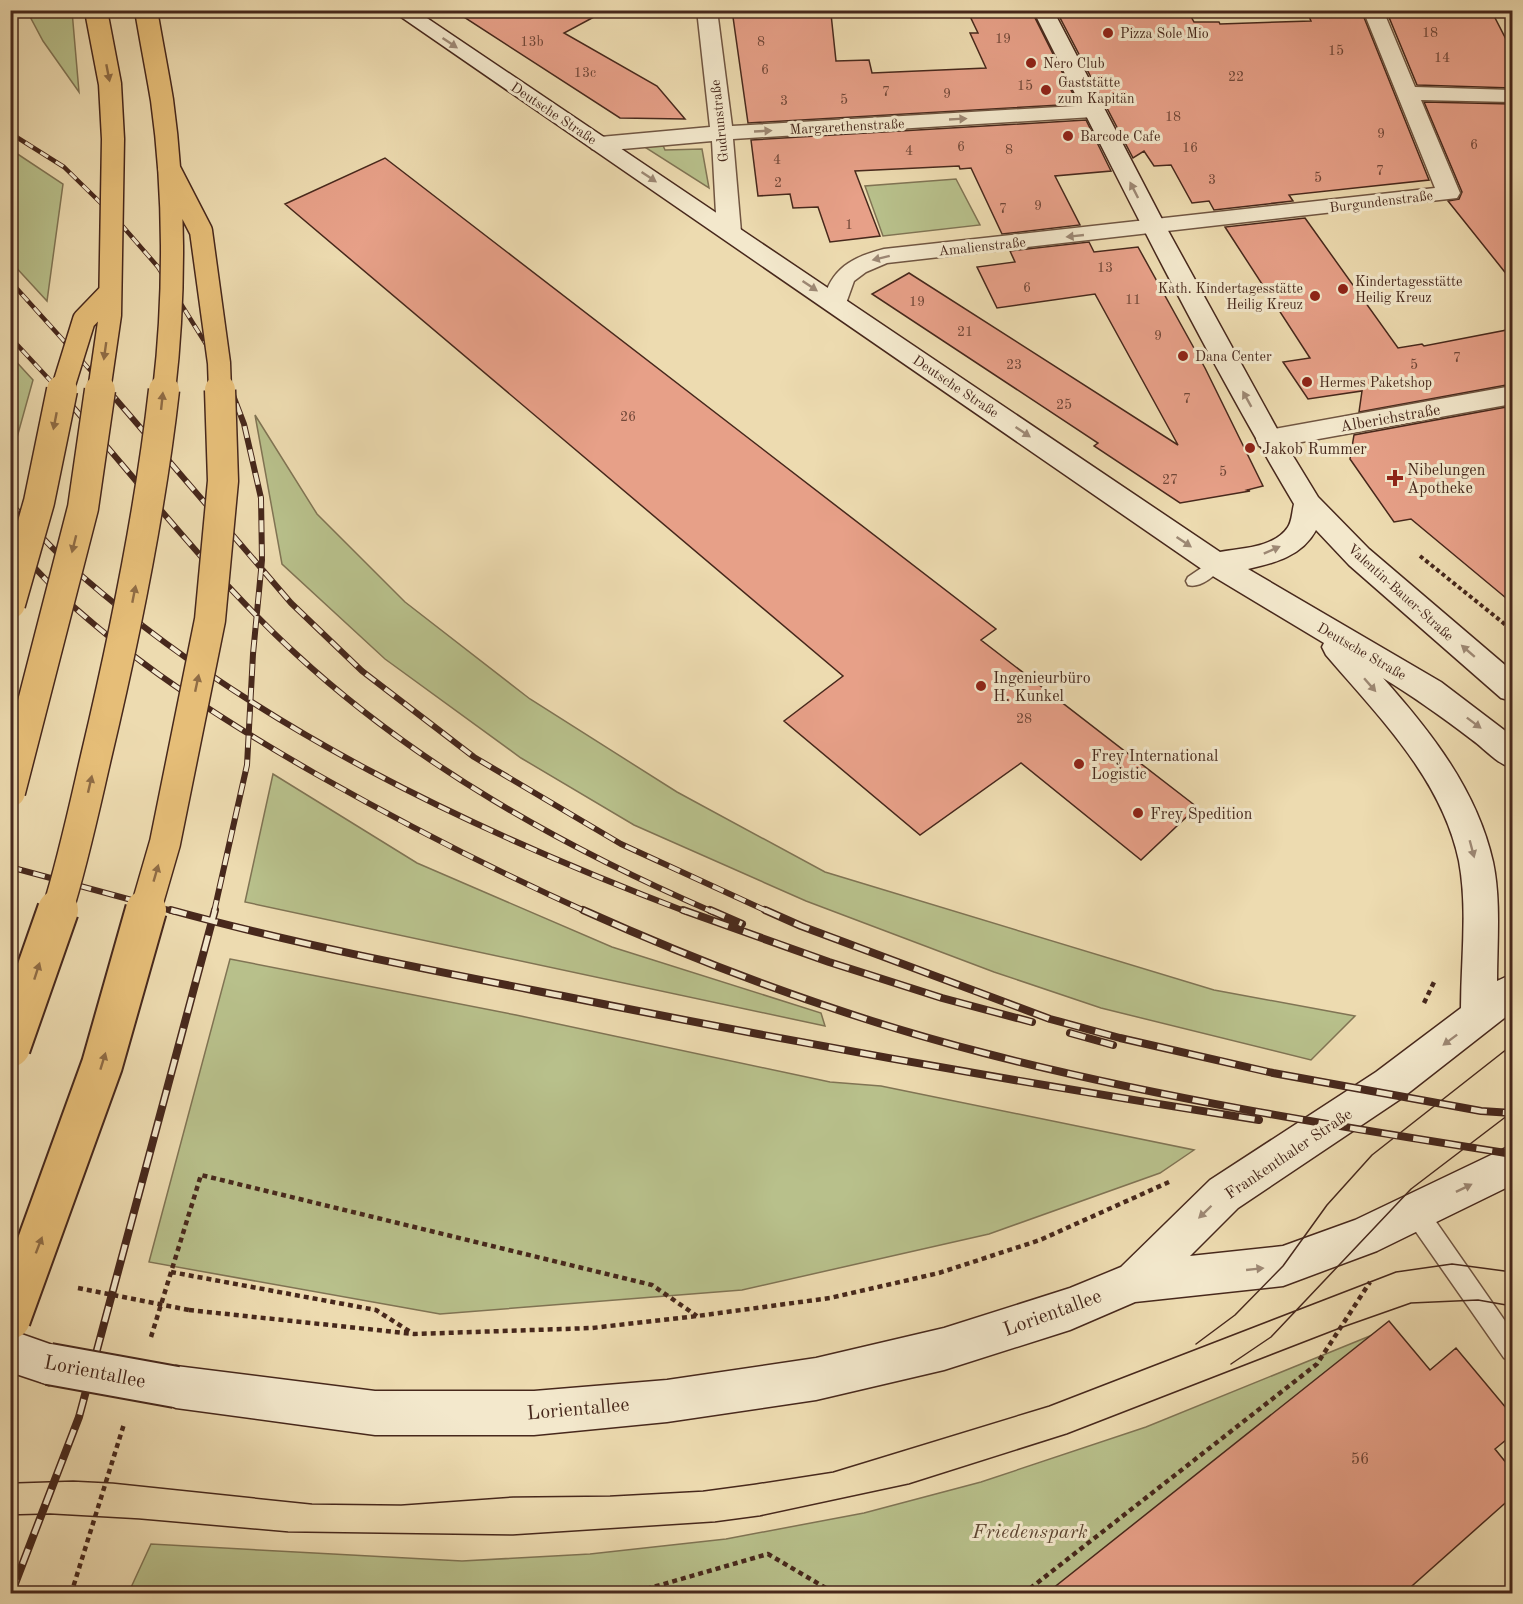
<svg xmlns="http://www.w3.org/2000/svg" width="1523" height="1604" font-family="'Old Standard TT',serif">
	<rect width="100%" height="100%" fill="#eddbb0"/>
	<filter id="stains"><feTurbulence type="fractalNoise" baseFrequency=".00333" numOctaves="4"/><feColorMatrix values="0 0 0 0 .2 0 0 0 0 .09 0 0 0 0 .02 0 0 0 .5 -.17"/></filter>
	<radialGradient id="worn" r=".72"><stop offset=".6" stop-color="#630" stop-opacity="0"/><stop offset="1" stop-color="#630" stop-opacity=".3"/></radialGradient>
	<path fill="#b8c08b" stroke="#807454" stroke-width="1.5" d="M27,11H72L79,92L43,41Z
		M662,143L665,150L702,149L709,188L643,146Z
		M10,149L63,184L47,301L11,262Z
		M956,179L980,225L883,236L865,186Z
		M11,356L33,380L11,459Z
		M255,415L317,514L405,602L530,699L677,792L825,872L1214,990L1355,1016L1311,1060L1101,1008L994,972L806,901L634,825L521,758L385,659L282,564Z
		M273,774L417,863L612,947L821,1013L825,1026L245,902Z
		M230,959L516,1015L830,1082L881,1086L1194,1150L1160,1173L989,1234L742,1290L440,1314L149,1262Z
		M1392,1327L1050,1593L128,1594L151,1544L462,1561L590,1554L726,1539L864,1513L981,1482L1146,1427Z"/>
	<path fill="#e7a088" stroke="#47281c" stroke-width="1.5" d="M453,10H607L564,33L657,86L685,119L620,118Z
		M732,10L822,11L823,14H831L836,61L869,60L872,73L986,68L970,33H978L967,10H1031L1078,104L748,123Z
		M1056,10H1146L1148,15L1189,13L1194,22H1219L1220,24L1311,21L1306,10H1361L1429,180L1289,195L1293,201L1214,210L1209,201L1192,203L1171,165L1154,166L1144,151L1133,158Z
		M1386,10L1493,14L1512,51V88L1417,85Z
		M1424,102L1512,104V281L1448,201L1459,199L1462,192Z
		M1086,120L1111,171L1055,176L1080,225L1002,234L971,168L960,169L959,166L855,171L880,236L830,242L818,207L793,208L790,194L758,196L751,140Z
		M385,158L996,629L981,640L1197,807L1141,860L1021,763L920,835L784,721L843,676L285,204Z
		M1305,218L1398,348L1422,344L1424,346L1512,329V384L1359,412L1362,391L1308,399L1283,362L1310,358L1225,227Z
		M1089,242L1094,252L1138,247L1205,368L1263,486L1247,490L1250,491L1180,503L1094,446L1098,443L872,294L909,273L1178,445L1095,294L997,308L977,267L1015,262L1010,251Z
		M1512,406V603L1411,519L1394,522L1350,459L1354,435Z
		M1389,1321L1430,1370L1456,1348L1512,1415V1435L1495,1449L1512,1470V1497L1404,1593H1047Z"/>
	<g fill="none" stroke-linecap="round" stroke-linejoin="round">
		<defs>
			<path id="lane" d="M1505,10H1512V19L1508,18Z
				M1216,558L1222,560L1224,564C1218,574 1200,589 1188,585L1186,581L1188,577Z
				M1415,1200L1423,1203L1512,1331V1361L1504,1358L1407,1219L1404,1211L1407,1203Z"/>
			<path id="street" d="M697,10H717L732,126L1093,105L1101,106L1104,111L1101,116L1093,117L733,139L741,232L737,237L729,239L721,237L717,232L712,141L600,151L592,149L589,144L592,139L600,137L710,127Z
				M1363,10H1383L1415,87L1512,90V102L1421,100L1460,193L1457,198L887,263L866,272L854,281L844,309L835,311L826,309L823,303C830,269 852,257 884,249L1435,188Z
				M1512,386V404L1269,448L1259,446L1256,439L1259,432L1269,430Z"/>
			<path id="secondary" d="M391,10H415L1220,552C1242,548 1274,548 1288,527C1292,521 1292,512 1294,504C1199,344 1117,177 1033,10H1053L1166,227L1282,438L1318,497L1369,549L1512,671V701L1501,698L1349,565L1316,530C1302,556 1275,563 1248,569L1441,682L1512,736V768C1496,763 1485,749 1471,739C1442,717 1414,697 1383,678C1431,732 1477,790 1493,862C1501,900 1497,942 1497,981L1512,974V1012L1402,1098L1238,1208L1190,1256L1283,1246L1355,1220L1512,1145V1185L1377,1251L1283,1286L1135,1302L1070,1330L944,1370L816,1400L667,1422L534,1435H375L176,1408L161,1402L155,1387L161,1372L176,1366L375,1391H534L667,1380L816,1358L944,1328L1070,1288L1121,1267L1210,1180L1376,1072L1461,1008C1461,960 1468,909 1459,861C1442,779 1379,717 1326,655L1322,647L1324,643L1206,572Z
				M10,1330L64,1349L70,1364L64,1379L49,1385L10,1372Z"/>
		</defs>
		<use href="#lane" stroke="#705541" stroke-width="3"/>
		<use href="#street" stroke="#705541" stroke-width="3"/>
		<use href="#secondary" stroke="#47281c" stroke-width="3"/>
		<path stroke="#47281c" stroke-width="4" stroke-dasharray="4 3" stroke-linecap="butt" d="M1420,556L1512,630"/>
		<path stroke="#47281c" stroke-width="4.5" stroke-dasharray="5 4" stroke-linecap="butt" d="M1424,1003L1435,980
			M171,1272L376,1310L412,1333
			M189,1310L414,1334L592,1328L697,1316L830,1298L939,1273L1040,1240L1169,1182
			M151,1337L201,1175L652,1285L697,1316
			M71,1594L124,1424
			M629,1594L768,1554L836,1594
			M1023,1594L1317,1364L1370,1282"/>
		<use href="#lane" fill="#f3e8cc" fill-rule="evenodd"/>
		<use href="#street" fill="#f3e8cc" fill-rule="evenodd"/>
		<use href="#secondary" fill="#f3e8cc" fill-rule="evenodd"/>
		<path stroke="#47281c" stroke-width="1.5" d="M1196,1344L1235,1315L1283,1266L1327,1205L1372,1155L1512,1045
			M1231,1364L1271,1337L1411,1189L1512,1112
			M10,1483L73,1481L113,1483L312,1504L401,1505L513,1497L610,1496L703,1491L755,1484L833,1472L1049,1406L1396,1272L1452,1264L1512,1272
			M10,1515L50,1514L139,1519L288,1532L513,1535L715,1522L760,1516L909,1484L1067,1434L1340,1328L1411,1303L1478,1300L1512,1306"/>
		<defs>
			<path id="rail-far2" d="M10,133L64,167L112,214L158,267L224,373L231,391
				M10,281L109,391
				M10,337L60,391"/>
			<path id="rail-far1" d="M58,390C136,478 208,573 295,653C416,765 563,847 713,912
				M108,390L291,603L362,671L474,757L621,844L769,912
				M10,503C34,528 57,555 83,577C258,729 472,830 687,912
				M10,542C31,563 51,587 74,607C147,672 231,725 316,774C404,824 494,870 587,912
				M10,867L176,912
				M214,912L247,765L253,654L262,560L261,498L244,424L231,390"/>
			<path id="rail" d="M171,910C302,946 435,971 568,997C797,1043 1028,1084 1259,1120
				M583,910C712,968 847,1018 984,1053C1158,1098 1335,1126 1512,1154
				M683,910L829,962L942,998L1032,1022
				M710,910L742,924
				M765,910L801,926L1050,1019L1120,1038L1273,1073L1481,1111L1512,1113
				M1070,1033L1113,1045
				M11,1594L79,1417L215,910"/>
		</defs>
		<use href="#rail-far2" stroke="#47281c" stroke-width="4.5"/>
		<use href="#rail-far1" stroke="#47281c" stroke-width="6"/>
		<use href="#rail" stroke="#47281c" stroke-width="8"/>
		<use href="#rail-far2" stroke="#f3e8cc" stroke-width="3" stroke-dasharray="9" stroke-linecap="butt"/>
		<use href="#rail-far1" stroke="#f3e8cc" stroke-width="4" stroke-dasharray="12" stroke-linecap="butt"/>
		<use href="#rail" stroke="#f3e8cc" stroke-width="5" stroke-dasharray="16" stroke-linecap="butt"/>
		<defs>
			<path id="secondary-bridge" d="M49,1364L176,1387"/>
			<path id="highway-bridge-far2" d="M146,10C151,40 157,70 162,100C175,193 175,298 164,391
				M97,16L110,84L113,139L110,315L99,391
				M169,169L201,231L219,363L220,391
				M62,391L84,320L110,293"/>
			<path id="highway-bridge-far1" d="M10,604L39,502L62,390
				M10,792L83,508L100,390
				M57,912C73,861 84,809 96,757C125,635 150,514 164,390
				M145,912L165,843L210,620L223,481L220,390"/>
			<path id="highway-bridge" d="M10,1047L58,910
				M10,1319L102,1065L146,910"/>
		</defs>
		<use href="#secondary-bridge" stroke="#47281c" stroke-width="44" stroke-linecap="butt"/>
		<use href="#highway-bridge-far2" stroke="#47281c" stroke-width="25" stroke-linecap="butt"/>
		<use href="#highway-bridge-far1" stroke="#47281c" stroke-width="33" stroke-linecap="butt"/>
		<use href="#highway-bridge" stroke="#47281c" stroke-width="44" stroke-linecap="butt"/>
		<path stroke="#47281c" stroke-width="4.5" stroke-dasharray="5 4" stroke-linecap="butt" d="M78,1288L189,1310"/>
		<use href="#secondary-bridge" stroke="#f3e8cc" stroke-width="40"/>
		<use href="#highway-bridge-far2" stroke="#e6be78" stroke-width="22"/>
		<use href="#highway-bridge-far1" stroke="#e6be78" stroke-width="30"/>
		<use href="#highway-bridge" stroke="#e6be78" stroke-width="40"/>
	</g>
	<defs><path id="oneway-solid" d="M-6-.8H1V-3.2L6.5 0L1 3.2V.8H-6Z" transform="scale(1.5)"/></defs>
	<g fill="#9d8874">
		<use href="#oneway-solid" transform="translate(450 43) rotate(34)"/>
		<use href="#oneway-solid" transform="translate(958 119) rotate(-3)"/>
		<use href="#oneway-solid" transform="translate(763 131) rotate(-3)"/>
		<use href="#oneway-solid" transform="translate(649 177) rotate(34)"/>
		<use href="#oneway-solid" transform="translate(1134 190) rotate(-117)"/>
		<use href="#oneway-solid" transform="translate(1075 236) rotate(174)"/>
		<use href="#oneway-solid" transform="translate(881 258) rotate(166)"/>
		<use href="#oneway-solid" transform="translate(810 286) rotate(34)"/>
		<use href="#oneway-solid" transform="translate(1247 399) rotate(-119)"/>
		<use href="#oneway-solid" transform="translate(1023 432) rotate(34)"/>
		<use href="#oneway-solid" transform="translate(1184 542) rotate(34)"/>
		<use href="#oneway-solid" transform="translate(1272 550) rotate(-24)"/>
		<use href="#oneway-solid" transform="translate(1468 651) rotate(-139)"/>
		<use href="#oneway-solid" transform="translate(1370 685) rotate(49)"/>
		<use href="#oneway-solid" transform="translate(1474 723) rotate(37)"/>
		<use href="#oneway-solid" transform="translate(1472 849) rotate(75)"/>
		<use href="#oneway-solid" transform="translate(1450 1040) rotate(143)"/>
		<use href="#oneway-solid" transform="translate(1464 1188) rotate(-26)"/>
		<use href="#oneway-solid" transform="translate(1205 1212) rotate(136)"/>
		<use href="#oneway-solid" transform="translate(1255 1269) rotate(-6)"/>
	</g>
	<g fill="#8f6c45">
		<use href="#oneway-solid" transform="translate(108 73) rotate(79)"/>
		<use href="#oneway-solid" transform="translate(105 351) rotate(98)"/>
		<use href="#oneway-solid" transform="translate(162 401) rotate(-84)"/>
		<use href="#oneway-solid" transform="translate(55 421) rotate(101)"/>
		<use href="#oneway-solid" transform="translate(74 544) rotate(104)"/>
		<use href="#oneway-solid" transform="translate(134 594) rotate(-79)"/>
		<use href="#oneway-solid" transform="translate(197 683) rotate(-78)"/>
		<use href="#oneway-solid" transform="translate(90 784) rotate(-77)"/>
		<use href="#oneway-solid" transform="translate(156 873) rotate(-74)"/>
		<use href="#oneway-solid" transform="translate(37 971) rotate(-72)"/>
		<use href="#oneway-solid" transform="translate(103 1061) rotate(-73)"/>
		<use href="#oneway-solid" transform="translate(39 1245) rotate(-69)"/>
	</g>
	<g fill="#8f2418" stroke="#f3e8cc" stroke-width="2">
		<circle cx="1108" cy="33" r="6"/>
		<circle cx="1031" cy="63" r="6"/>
		<circle cx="1046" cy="90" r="6"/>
		<circle cx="1068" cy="136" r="6"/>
		<circle cx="1343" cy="289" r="6"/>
		<circle cx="1315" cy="296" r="6"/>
		<circle cx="1183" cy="356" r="6"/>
		<circle cx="1307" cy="382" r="6"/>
		<circle cx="1250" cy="448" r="6"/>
		<path d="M1392 469h6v6h6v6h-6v6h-6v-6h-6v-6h6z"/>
		<circle cx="981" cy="686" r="6"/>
		<circle cx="1079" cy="764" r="6"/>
		<circle cx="1138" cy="813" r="6"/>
	</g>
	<g text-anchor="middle" stroke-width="6" stroke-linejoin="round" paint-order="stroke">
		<g font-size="14" fill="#6f4637">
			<text x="1430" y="37">18</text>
			<text x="1003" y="43">19</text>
			<text x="532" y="46">13b</text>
			<text x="761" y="46">8</text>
			<text x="1336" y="55">15</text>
			<text x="1442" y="62">14</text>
			<text x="765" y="74">6</text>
			<text x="585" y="77">13c</text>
			<text x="1236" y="81">22</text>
			<text x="1025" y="90">15</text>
			<text x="886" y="96">7</text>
			<text x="947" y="98">9</text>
			<text x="844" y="104">5</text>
			<text x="784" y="105">3</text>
			<text x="1173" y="121">18</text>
			<text x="1381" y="138">9</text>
			<text x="1474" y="149">6</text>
			<text x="961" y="151">6</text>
			<text x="1190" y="152">16</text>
			<text x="1009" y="154">8</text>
			<text x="909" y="155">4</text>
			<text x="777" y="164">4</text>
			<text x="1380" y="175">7</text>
			<text x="1318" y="182">5</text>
			<text x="1212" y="184">3</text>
			<text x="778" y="187">2</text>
			<text x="1038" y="210">9</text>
			<text x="1003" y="213">7</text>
			<text x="849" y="229">1</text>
			<text x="1105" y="272">13</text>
			<text x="1027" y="292">6</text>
			<text x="1133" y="304">11</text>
			<text x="917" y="306">19</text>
			<text x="965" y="336">21</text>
			<text x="1158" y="340">9</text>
			<text x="1457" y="362">7</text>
			<text x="1014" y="369">23</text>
			<text x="1414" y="369">5</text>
			<text x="1187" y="403">7</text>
			<text x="1064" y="409">25</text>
			<text x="628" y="421">26</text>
			<text x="1223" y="476">5</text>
			<text x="1170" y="484">27</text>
			<text x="1024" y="723">28</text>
		</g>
		<g font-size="14" fill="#47281c" stroke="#f3e8cc" text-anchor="start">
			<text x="1120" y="38">Pizza Sole Mio</text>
			<text x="1043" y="68">Nero Club</text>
			<text x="1058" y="87">Gaststätte<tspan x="1058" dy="16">zum Kapitän</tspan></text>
			<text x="1080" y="141">Barcode Cafe</text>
			<text x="1355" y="286">Kindertagesstätte<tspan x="1355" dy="16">Heilig Kreuz</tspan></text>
			<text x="1303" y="293" text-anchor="end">Kath. Kindertagesstätte<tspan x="1303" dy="16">Heilig Kreuz</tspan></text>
			<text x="1195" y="361">Dana Center</text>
			<text x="1319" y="387">Hermes Paketshop</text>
		</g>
		<g font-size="14" fill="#47281c" stroke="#f3e8cc">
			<text transform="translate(554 113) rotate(34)" y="5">Deutsche Straße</text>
			<text transform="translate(719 121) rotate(-96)" y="5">Gudrunstraße</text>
			<text transform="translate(847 126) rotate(-3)" y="5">Margarethenstraße</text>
			<text transform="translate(1381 201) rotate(-7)" y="5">Burgundenstraße</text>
			<text transform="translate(982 246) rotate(-6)" y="5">Amalienstraße</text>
			<text transform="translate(956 386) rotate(34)" y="5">Deutsche Straße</text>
			<text transform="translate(1401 592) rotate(42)" y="5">Valentin-Bauer-Straße</text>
			<text transform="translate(1362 651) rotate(30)" y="5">Deutsche Straße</text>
		</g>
		<g font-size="16" fill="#47281c" stroke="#f3e8cc">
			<text transform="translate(1390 417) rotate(-10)" y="6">Alberichstraße</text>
			<text transform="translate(1288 1153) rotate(-34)" y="6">Frankenthaler Straße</text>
		</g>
		<g font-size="16" fill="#47281c" stroke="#f3e8cc" text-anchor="start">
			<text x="1262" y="454">Jakob Rummer</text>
			<text x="1407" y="475">Nibelungen<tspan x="1407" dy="18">Apotheke</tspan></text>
			<text x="993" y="683">Ingenieurbüro<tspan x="993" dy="18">H. Kunkel</tspan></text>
			<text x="1091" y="761">Frey International<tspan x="1091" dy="18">Logistic</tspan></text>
			<text x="1150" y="819">Frey Spedition</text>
		</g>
		<g font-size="16" fill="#6f4637">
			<text x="1360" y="1464">56</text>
		</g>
		<g font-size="20" fill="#47281c" stroke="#f3e8cc">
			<text transform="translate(1052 1312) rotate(-20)" y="7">Lorientallee</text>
			<text transform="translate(95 1371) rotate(11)" y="7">Lorientallee</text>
			<text transform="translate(578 1408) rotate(-5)" y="7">Lorientallee</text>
		</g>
		<g font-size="20" font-style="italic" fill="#5e4632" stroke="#f3e8cc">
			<text x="1030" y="1538">Friedenspark</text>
		</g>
	</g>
	<rect width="1523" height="1604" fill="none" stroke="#eddbb0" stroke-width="36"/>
	<rect x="12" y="12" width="1499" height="1580" fill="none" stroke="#47281c" stroke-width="3"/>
	<rect x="18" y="18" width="1487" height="1568" fill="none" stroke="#47281c" stroke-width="1.5"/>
	<rect width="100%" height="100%" filter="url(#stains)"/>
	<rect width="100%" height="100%" fill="url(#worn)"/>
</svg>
